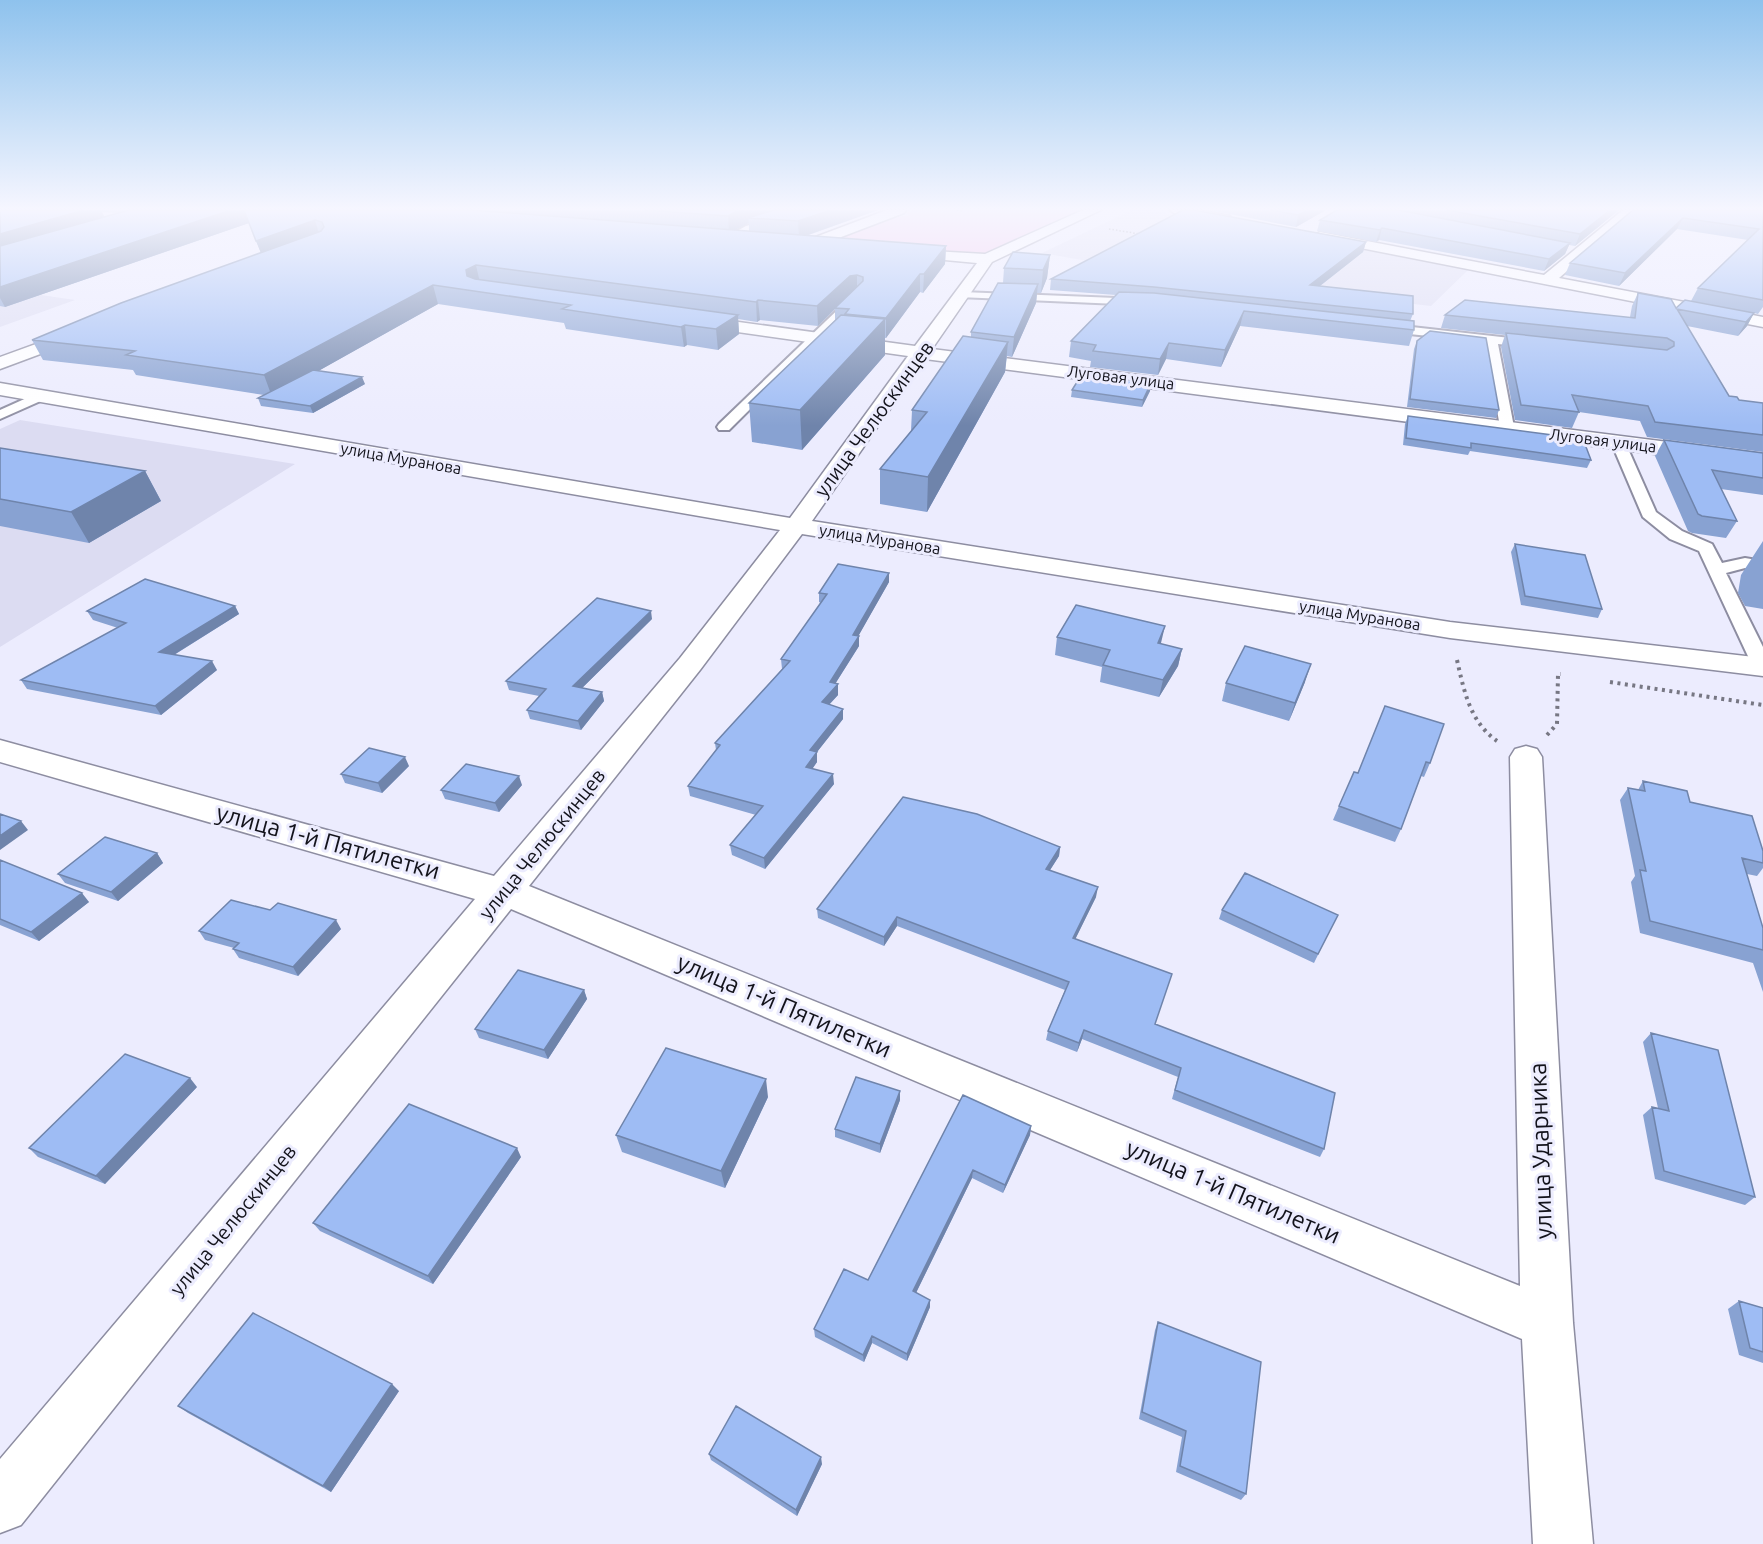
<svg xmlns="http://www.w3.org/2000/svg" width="1763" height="1544" font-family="Ubuntu,sans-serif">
	<rect width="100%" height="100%" fill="#ececfe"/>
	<path fill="#dcdcf2" d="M1132,210H1148L1469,269L1431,306L1179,277L1042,253Z
		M0,289L75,300L0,327Z
		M20,420L295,464L0,647V429Z"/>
	<path fill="#f6c1e8" d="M913,210H1081L985,253L976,255L835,244L832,239L877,221L910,215L906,213Z"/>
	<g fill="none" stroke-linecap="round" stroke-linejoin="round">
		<defs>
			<path id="lane" d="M807,210H821L753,230L732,240L724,238L746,226Z
				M962,292L1141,299L1147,302L1141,305L958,297V293Z
				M856,295L862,298L860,300L729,430H719L717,427L719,424L852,296Z
				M1385,324L1538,341L1540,344L1534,348L1498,344L1514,427L1512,430H1502L1500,427L1485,342L1381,331L1379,328Z
				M40,392L47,396L45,399L0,419V410Z
				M1618,438L1625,442L1656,512L1682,531L1712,544L1722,563L1745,558L1763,561V571L1745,568L1726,573L1763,647V673L1756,671L1753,667L1699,551L1670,539L1643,517L1611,442Z"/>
			<path id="street" d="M887,210H906L904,213L815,247L810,248L803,244L805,241Z
				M1083,210H1101L992,262L932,349L1763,454V468L925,359L812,521L1450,622L1763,658V676L1450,638L802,534L700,670L529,886L1520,1286L1510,757L1515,749L1526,746L1537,749L1542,757L1573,1323L1593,1544H1533L1522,1339L511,909L21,1525L0,1533V1459L475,899L0,762V740L494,876L680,658L780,530L0,395V383L790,518L908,356L695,326L689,325L686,321L689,317L695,316L915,346L977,263L902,256L897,255L895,252L897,249L985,254Z
				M1169,210H1198L1230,216L1232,219L1225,223L1176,214Z
				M1623,210H1638L1559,278L1763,317V327L1320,240L1313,236L1320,232L1544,275Z
				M80,328L86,329L89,333L86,337L0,369V357Z"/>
		</defs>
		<use href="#lane" stroke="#8d8da1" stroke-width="4"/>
		<use href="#street" stroke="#8d8da1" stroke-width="3"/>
		<path stroke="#777783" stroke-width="1.5" stroke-dasharray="1.5 2" stroke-linecap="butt" d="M957,210L962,211
			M1109,229L1140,234"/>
		<path stroke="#777783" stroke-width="4" stroke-dasharray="3 4.5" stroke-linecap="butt" d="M1457,660C1464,691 1470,722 1497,741
			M1610,682L1763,705
			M1547,735L1557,724L1558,674H1561"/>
		<use href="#lane" fill="#fff" fill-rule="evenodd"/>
		<use href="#street" fill="#fff" fill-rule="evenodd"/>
	</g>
	<path fill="#88a2d2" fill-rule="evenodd" d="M0,210H878L806,236L946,246L945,264L923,293L920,292L886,338H885V355L802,450L752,442L749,403L835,320V309L818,326L760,320L757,322L738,319L739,334L718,350L687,345L684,347L566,329L564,323L438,304L318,371L365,384L313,413L261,406L258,398L264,395L136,375L133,370L43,360L32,340L261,253L249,223L5,307L0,306ZM102,212L118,213L104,217ZM749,223V231L734,230L745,224Z
		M1209,210H1326L1296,227Z
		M1337,210H1619L1575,246L1569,245L1565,254L1544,271L1379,240L1376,242L1317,231L1320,220Z
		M1633,210H1763V307L1758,314L1754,313L1747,326L1738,336L1687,326L1729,396L1739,400L1763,403V452L1647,437L1640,421L1579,412L1572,428L1515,420L1501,347L1505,335L1441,328L1445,315L1630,317L1632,306L1638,293L1676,308L1691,301L1698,288L1748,240L1677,229L1619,286L1565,275L1570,263Z
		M1366,242L1363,252L1320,286L1413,314L1410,321L1414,330L1409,346L1240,326L1221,367L1166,359L1158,375L1090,367L1091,361L1069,357L1071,341L1116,295L1050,290L1051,279Z
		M1050,255L1047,278L1041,293H1037L1036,303L1012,357L1007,356L1005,372L927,512L880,504V469L911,431L912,410L971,337V332L1003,283L1004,268Z
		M1417,341L1499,410L1496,418L1407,407L1414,349Z
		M1072,390L1150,391L1142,407L1071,397Z
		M1408,416L1591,460L1587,468L1470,451L1468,455L1403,445L1405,424Z
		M1664,440L1763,453V495L1721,489L1737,521L1726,538L1692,533L1688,531L1655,456Z
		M0,448L145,471L161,501L89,543L0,526Z
		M1763,541V609L1745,606L1738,593L1741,575Z
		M1515,544L1602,609L1598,618L1521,605L1511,552Z
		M889,573V582L858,636L859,646L835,684H838V695L829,705L843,719L817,752V762L812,769L834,784L765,869L732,855L730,845L756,815L690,796L688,786L716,750L715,743L782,669L781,659L821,603L819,602V593Z
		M235,606L239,614L174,655L217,670L161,715L27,689L21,680L118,628L93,620L87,611Z
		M652,619L582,688L602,692L604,701L581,730L530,719L527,710L539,696L509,690L506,681Z
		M1057,637L1161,644L1182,649L1178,666L1159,697L1100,682L1102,667L1055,655Z
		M1305,682L1289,721L1222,701L1226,683Z
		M1385,706L1430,763L1424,777L1421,776L1401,829L1395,842L1333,820L1339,806L1358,773Z
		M409,766L382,793L345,783L341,774Z
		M1643,781L1690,802L1763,851V868L1757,876L1747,874L1763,928V992L1753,963L1640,933L1631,882L1635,876L1620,800L1628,788L1638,790Z
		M522,785L499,812L445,799L441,790Z
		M1060,847L1059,856L1050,870L1096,897L1075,939L1155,1024L1324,1149L1320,1157L1172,1099L1178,1077L1082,1039L1077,1052L1046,1040L1048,1031L1065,990L897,926L884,946L818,918L817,909Z
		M157,853L163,863L118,901L65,883L58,874Z
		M0,860L89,902L39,941L0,925Z
		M270,910L341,929L298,976L239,958L233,949L234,948L205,940L199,931Z
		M1222,910L1333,924L1314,963L1219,919Z
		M584,990L587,999L548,1059L479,1038L475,1029Z
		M1651,1033L1755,1197L1745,1205L1655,1179L1643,1115L1652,1107L1658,1108L1643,1042Z
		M197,1087L105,1184L38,1157L29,1148Z
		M963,1095L1031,1126L1030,1135L1003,1193L972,1178L916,1293L930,1300V1307L907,1361L872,1343L864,1362L815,1337L814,1329L868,1280Z
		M768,1097L725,1188L622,1152L616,1135Z
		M900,1100L880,1153L835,1137V1129Z
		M521,1157L433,1284L320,1231L313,1223Z
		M1739,1301L1763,1308V1363L1739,1355L1728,1309Z
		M1158,1322L1246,1494L1241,1500L1176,1472L1182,1437L1139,1419L1155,1330Z
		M399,1391L331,1492L188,1413L178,1406Z
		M709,1454L822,1464L797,1516L711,1460Z"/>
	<path fill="#6f84ab" d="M84,210H101L107,222L0,254V234Z
		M231,210H244L249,223L5,307L0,298V287Z
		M739,210H798L748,218L749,223L729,233L728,216Z
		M831,210H878L799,238L798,221Z
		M1308,210H1326L1296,227L1298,215Z
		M1610,210H1619L1575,246L1580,234Z
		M1683,218L1677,229L1619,286L1625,273Z
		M315,220L320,237L263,258L256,241Z
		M1382,228L1379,240L1376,242L1380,230Z
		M1366,242L1363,252L1307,296L1310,285Z
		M1570,243L1565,254L1544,271L1549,259Z
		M946,246L945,264L923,293L924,274Z
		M1050,255L1047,278L1041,293L1043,270Z
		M476,265L480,283L470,289L466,270Z
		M920,274V292L886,338V318Z
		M857,275V293L835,308V309L818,326L817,306L850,276Z
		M1038,284L1036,303L1012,357L1014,337Z
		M433,285L438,304L272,397L264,375Z
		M758,300L760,320L757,322L756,302Z
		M1244,311L1240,326L1221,367L1225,350Z
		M1754,313L1747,326L1738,336L1746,322Z
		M738,315L739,334L718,350L716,329Z
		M885,319V355L802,450L800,410Z
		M685,325L687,345L684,347L681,327Z
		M1008,342L1005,372L927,512L928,477Z
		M1169,343L1166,359L1158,375L1160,359Z
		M362,377L365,384L313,413L310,406Z
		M1151,383L1150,391L1142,407L1143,400Z
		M145,471L161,501L89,543L71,512Z
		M889,573V582L855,642L859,636V646L830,692V682L853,635Z
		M235,606L239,614L164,661L159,652Z
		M651,611L652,619L575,695L573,686Z
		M1165,626L1161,643L1154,660L1158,643Z
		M1182,649L1178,666L1159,697L1163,680Z
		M212,661L217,670L161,715L155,706Z
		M1311,664L1305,682L1289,721L1295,703Z
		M838,684V695L822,712V702Z
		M602,692L604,701L581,730L578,721Z
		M843,709V719L817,752V762L806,778V767L810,750Z
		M405,757L409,766L382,793L378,783Z
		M833,774L834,784L765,869L764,858Z
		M519,776L522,785L499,812L495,803Z
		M21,821L28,830L0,850V836Z
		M1060,847L1059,856L1045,878L1046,869Z
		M157,853L163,863L118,901L111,892Z
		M1098,887L1096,897L1071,948L1073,938Z
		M82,893L89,902L39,941L31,932Z
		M897,917V926L884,946V937Z
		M336,920L341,929L298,976L293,967Z
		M584,990L587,999L548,1059L544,1050Z
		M1084,1030L1082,1039L1077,1052L1079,1043Z
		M190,1078L197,1087L105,1184L96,1176Z
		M766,1079L768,1097L725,1188L721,1171Z
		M900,1091V1100L880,1153V1144Z
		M1031,1126L1030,1135L1003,1193L1005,1185Z
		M517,1148L521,1157L433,1284L428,1276Z
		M973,1170L972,1178L913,1299V1291Z
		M930,1300V1307L907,1361V1354Z
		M872,1336V1343L864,1362L863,1355Z
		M392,1384L399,1391L331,1492L323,1486Z
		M821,1457L822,1464L797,1516L796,1510Z"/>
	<path fill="#9ebcf4" stroke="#6f84ab" stroke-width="1.5" d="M0,210H84L0,234Z
		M129,210H231L0,287V246Z
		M244,210H471L946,246L924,274H920L886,318L845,314L849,309L835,308L863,281V277L857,275L850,276L817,306L758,300L756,302L476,265L466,270L467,276L475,279L738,315L716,329L685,325L681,327L562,309L571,305L433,285L264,375L126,355L135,351L32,340L121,303L321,231L324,227L322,222L315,220L256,241Z
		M644,210H739L728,216Z
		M774,210H831L798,221L748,218Z
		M1183,210H1194L1366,242L1310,285L1413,296V314L1154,287L1051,279Z
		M1270,210H1308L1298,215Z
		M1337,210H1398L1570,243L1549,259L1382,228L1380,230L1320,220Z
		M1446,210H1610L1580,234Z
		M1633,210H1763V300L1698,288L1759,229L1683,218L1625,273L1570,263Z
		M1013,252L1050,255L1043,270L1004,268Z
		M998,283L1038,284L1014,337L971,332Z
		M1119,292L1154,293L1414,321V330L1244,311L1225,350L1169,343L1160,359L1093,351L1096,345L1071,341Z
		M1638,293L1671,299L1676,308L1685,300L1754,313L1746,322L1677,309L1729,396L1737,397L1739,400L1763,403V435L1655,422L1648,406L1572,395L1579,412L1521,405L1506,333L1667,350L1674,346V342L1667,338L1445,315L1465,300L1635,318Z
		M841,315L885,319L800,410L749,403Z
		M1430,331L1486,338L1499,410L1410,399L1417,341Z
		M963,336L1008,342L928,477L880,469L927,412L912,410Z
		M313,370L362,377L310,406L258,398Z
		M1082,374L1151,383L1143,400L1072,390Z
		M1408,416L1583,439L1591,460L1471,443V448L1406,438Z
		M1664,440L1763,453V478L1712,470L1737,521L1702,516L1698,514Z
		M0,448L145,471L71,512L0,499Z
		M1515,544L1585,555L1602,609L1525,596Z
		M838,564L889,573L853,635L859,636L830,682L838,684L822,702L843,709L810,750L817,752L806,767L833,774L764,858L730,845L763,806L688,786L720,745L715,743L790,661L781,659L827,594L819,593Z
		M145,579L235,606L159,652L212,661L155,706L21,680L126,623L87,611Z
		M597,598L651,611L573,686L602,692L578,721L527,710L546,689L506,681Z
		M1076,605L1165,626L1158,643L1182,649L1163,680L1103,665L1110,650L1057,637Z
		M1245,646L1311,664L1295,703L1226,683Z
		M1385,706L1444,724L1430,763L1426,762L1401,829L1339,806L1354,772L1358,773Z
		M369,748L405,757L378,783L341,774Z
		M466,764L519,776L495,803L441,790Z
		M1643,781L1687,791L1690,802L1752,816L1763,851V863L1742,858L1763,928V950L1650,921L1640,870L1646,871L1628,788L1645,791Z
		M903,797L977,814L1060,847L1046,869L1098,887L1073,938L1172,974L1155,1024L1335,1093L1324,1149L1175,1090L1181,1068L1084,1030L1079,1043L1048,1031L1069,982L897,917L884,937L817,909Z
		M0,814L21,821L0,836Z
		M105,837L157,853L111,892L58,874Z
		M0,860L82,893L31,932L0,919Z
		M1245,873L1338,915L1318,954L1222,910Z
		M231,900L270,910L278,903L336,920L293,967L233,949L239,943L199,931Z
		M518,970L584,990L544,1050L475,1029Z
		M1651,1033L1718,1050L1755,1197L1664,1171L1652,1107L1669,1111Z
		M666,1048L766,1079L721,1171L616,1135Z
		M125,1054L190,1078L96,1176L29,1148Z
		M856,1077L900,1091L880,1144L835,1129Z
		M963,1095L1031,1126L1005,1185L973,1170L913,1291L930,1300L907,1354L872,1336L863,1355L814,1329L844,1269L868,1280Z
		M409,1104L517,1148L428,1276L313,1223Z
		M1739,1301L1763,1308V1352L1750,1348Z
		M253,1313L392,1384L323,1486L178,1406Z
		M1158,1322L1261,1362L1246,1494L1180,1466L1186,1431L1142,1412Z
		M736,1406L821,1457L796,1510L709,1454Z"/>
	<linearGradient id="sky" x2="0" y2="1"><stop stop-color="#8ec2ed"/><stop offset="0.49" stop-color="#f6f6ff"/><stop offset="1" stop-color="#f6f6ff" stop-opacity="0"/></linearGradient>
	<rect width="1763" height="426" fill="url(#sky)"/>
	<g text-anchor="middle" stroke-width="6" stroke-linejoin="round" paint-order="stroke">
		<g font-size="16" fill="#13131b" stroke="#ececfe">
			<text transform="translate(1121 377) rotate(7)" y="6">Луговая улица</text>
			<text transform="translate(1603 440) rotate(7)" y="6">Луговая улица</text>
			<text transform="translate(401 458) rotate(10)" y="6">улица Муранова</text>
			<text transform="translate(880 539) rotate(9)" y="6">улица Муранова</text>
			<text transform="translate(1360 615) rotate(9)" y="6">улица Муранова</text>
		</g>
		<g font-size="20" fill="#13131b" stroke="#ececfe">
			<text transform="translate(874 419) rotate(-54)" y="7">улица Челюскинцев</text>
			<text transform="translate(542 844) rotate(-51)" y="7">улица Челюскинцев</text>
			<text transform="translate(233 1220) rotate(-51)" y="7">улица Челюскинцев</text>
		</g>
		<g font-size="24" fill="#13131b" stroke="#ececfe">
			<text transform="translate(328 842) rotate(15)" y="8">улица 1-й Пятилетки</text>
			<text transform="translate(784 1006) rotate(23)" y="8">улица 1-й Пятилетки</text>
			<text transform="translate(1541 1151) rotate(-92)" y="8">улица Ударника</text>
			<text transform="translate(1233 1192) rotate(23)" y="8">улица 1-й Пятилетки</text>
		</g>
	</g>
</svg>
